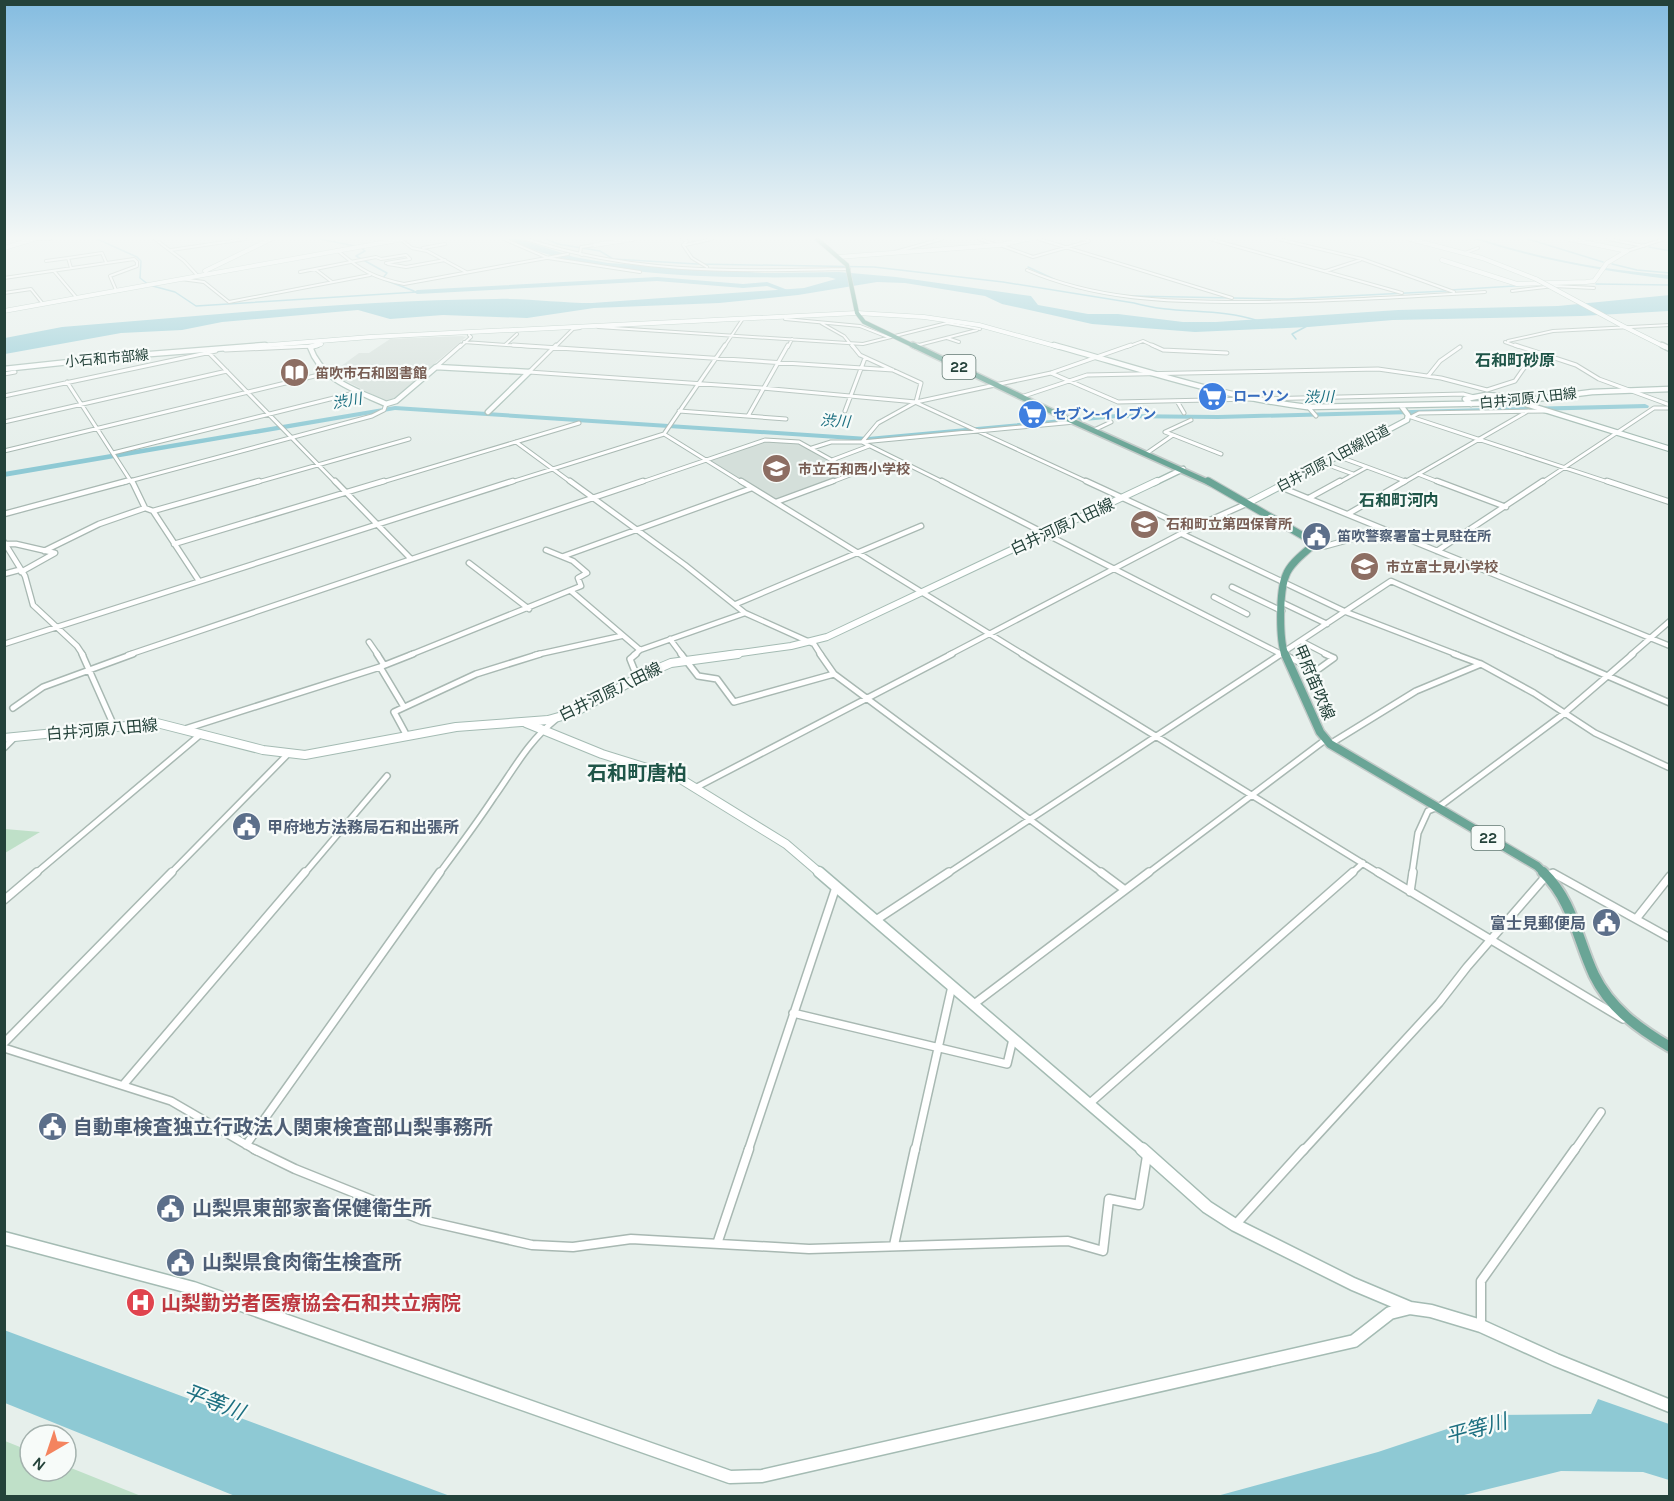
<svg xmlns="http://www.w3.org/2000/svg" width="1674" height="1501" font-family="Karla,'Noto Sans JP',sans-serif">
	<rect width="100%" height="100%" fill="#e6efeb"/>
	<path fill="#d4dfda" d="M462,336L466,337L393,399L385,401L344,380L333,372L359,353H369L390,339Z
		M766,441L800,444L850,474L774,500L711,461Z"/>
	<path fill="#bfe0c8" d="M4,829H5L40,832L5,853Z
		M5,1441L30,1451V1471H66V1466L141,1496H5Z"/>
	<path fill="#8ec9d4" d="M507,239H520L574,257L608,263L764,273L839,272L896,277L1031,296L1038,305L1088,314H1118L1183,322H1216L1398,310L1558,306L1670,295L1669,311L1581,316L1393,320L1308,327L1195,332L1092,324L1002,304L985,296L905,283L877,282L798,295L719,303L594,308L527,318L443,315L390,319L358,310L222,322L182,330L121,333L5,354V338L62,327C207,316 352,300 497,299C529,298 560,303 592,303L804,288L836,279L828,277C731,278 594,280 507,239Z
		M1474,239H1481C1542,259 1605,270 1669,275V279C1602,271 1538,260 1474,239Z
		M4,1330L450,1496H235L5,1403Z
		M1598,1399L1669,1424V1480L1643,1472L1561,1471L1460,1496H1217L1378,1452L1489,1415L1591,1414Z"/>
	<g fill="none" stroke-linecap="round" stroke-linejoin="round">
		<path stroke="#8ec9d4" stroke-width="1.5" d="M97,239L137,257L141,261L140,278L149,285L175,292L196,306L417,292
			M320,239L360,247L365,251L356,256L387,273L382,279L414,291
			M546,239L558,244L600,251L613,259L697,264L874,267L1003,282L1134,303C1176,315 1216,307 1259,321
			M1528,239L1603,262
			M1649,247L1670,251
			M1612,264L1637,270L1670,273
			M1028,267L1058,281
			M1596,284L1670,285
			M1451,290L1529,285
			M1131,296L1288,299L1446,291
			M1296,339L1292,334L1307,326"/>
		<path fill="#8ec9d4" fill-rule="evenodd" d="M657,277L743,284L767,282L793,292L790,294L767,286L743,288L657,281L417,294L414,292L417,290Z
			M1645,404L1649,406L1648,408L1218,419L1117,418L868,441L395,410L4,477V472L395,406L868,437L1117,414L1218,415Z"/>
		<defs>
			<path id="street-far5" d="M4,239H8
				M33,239H50
				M155,239L184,261L197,275
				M400,239L412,248L427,251L466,272
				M504,239L548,258L640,272
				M526,239C634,275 737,271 849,269
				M682,239L687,241L683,245L692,258L707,267
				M979,239L997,245
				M1039,239L1232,298
				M1210,239L1402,293
				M1278,239L1362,259L1454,292
				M1608,239L1644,246
				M685,245L712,239
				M1000,245L1033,257L1089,241L1082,239
				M423,248L445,244
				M171,250L245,239
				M337,250C360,270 374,278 404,284L568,254
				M1627,251L1664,239
				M895,252L942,239
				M1465,253L1478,248
				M582,255L580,254L581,247L595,245
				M68,258L102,253L106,262
				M46,261L68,258L71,268
				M388,264L406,267L445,260
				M315,269L332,282
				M1027,270C1096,300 1168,302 1243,302C1323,302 1404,297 1485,292
				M54,271L76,297
				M1326,271L1360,260
				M300,272L376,257L381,259L406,255L410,259L386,263
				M4,278L134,259L137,262
				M181,279L204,282L229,302L370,275
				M116,290L110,276L137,266V262
				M1512,291L1554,286L1594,288
				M4,293L31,289L43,304
				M785,319L860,326L888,337
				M821,323L844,336L853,347
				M598,327L863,344L947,323L980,329
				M947,338L959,342
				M1508,341L1553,331L1670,325
				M464,342L536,347
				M1505,342L1519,347
				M505,345L517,334
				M915,346L977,330
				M298,347L313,346
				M460,347L471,337L469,335
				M555,347L573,329L580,328
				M724,347L742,320
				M788,347L792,339
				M1127,347L1143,341L1156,347"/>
			<path id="street-far4" d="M513,345L893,370
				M852,345L860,355L921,383L916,402L878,423L862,442
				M1152,345L1163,350L1227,353
				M1515,345L1576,365L1599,379L1670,405
				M915,346L918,345
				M225,350L313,346
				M208,352L336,483
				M436,367L461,345
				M529,372L762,388L916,402L1051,373L1131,345
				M529,372L556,345
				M1051,373L1118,402L1253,399
				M4,374L15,372
				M1428,376L1440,361L1460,347
				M67,382L132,483
				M4,396L216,351
				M1021,397L1087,375L1378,369L1441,378L1487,390L1515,381L1531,358L1538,353
				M1263,399L1463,394L1474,397
				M1177,401L1184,413
				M917,403L1090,483
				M1309,408L1316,416
				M679,411L786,419
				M845,411L865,358
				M748,416L788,345
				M1408,416L1611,483
				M1413,416L1419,413L1547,411
				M4,422L227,371
				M1094,430L1111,422
				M664,434L743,483
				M1173,435L1221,454
				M516,442L572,483
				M862,442L945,483
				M812,448L831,442H862L1075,422
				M4,451L327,373
				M113,453L358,392
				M1147,453L1173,435L1165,432L1191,420
				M1337,456L1367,467L1338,483
				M832,460L869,446
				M1323,463L1353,474
				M1367,467L1405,481
				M1418,474L1441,483
				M122,483L372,416L384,410L386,404
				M254,483L409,439
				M379,483L579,423
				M508,483L664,434L725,345
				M639,483L765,440L799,442L855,473L829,483
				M1403,483L1528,411
				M1541,483L1654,408H1670"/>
			<path id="street-far3" d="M132,481L145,508L153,511L199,581
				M335,481L411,559
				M570,481L685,565L745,613L814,644L821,655
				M741,481L1024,655
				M942,481L1281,654
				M1086,481L1190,529
				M1437,481L1506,507
				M1607,481L1670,502
				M1278,486L1670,646
				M1309,498L1340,481
				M776,502L833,481
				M153,511L259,481
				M4,514L127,481
				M1348,514L1405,481
				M1182,534L1346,612L1458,655
				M4,542L25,576L33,605L77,646L83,655
				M4,544H16L55,553L21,572
				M174,544L384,481
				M1311,547L1326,546L1384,530
				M44,551L99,524L145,508
				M1437,551L1543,481
				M564,556L752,488
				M469,563L529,609
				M4,574L19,570
				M1232,587L1282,611
				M571,591L640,650
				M1214,597L1247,614
				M1283,603L1327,624
				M736,604L921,526
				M670,639L682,655
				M1301,641L1328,655
				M369,642L378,655
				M4,644L513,481
				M128,655L643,481
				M410,655L581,586L578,578L587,573L573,561L546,550
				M535,655L621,636
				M634,655L640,650L745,613
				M949,655L1190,529L1246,504
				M1279,655L1391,581L1560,655
				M1631,655L1670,621"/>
			<path id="street-far2" d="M82,654L114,726
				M377,654L384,665
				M636,654L630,659L634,669L641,676
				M681,654L698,676L717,679L734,702L834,674
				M820,654L834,674L1103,874
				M1022,654L1380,874
				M1454,654L1481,664L1534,693L1595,733L1670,768
				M1557,654L1670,703
				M1285,655L1316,671L1334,658L1325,654
				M380,667L404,707
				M13,708L43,687L133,654
				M185,729L380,667L413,654
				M407,736L394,712L476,674L540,654
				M1330,744L1416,691L1481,664
				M4,748L15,737
				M695,788L952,654
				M35,874L201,734
				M170,874L287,755
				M304,874L387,776
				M439,874C458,848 477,823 494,797C514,769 528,742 555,720
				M947,874L1281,654
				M1147,874L1325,740
				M1351,874L1363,863
				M1412,874L1418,833L1428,811L1440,806L1561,716L1633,654
				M1551,874H1554"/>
			<path id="street-far1" d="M1101,872L1125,890
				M1378,872L1623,1019
				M1410,892L1413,872
				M4,900L37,872
				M1636,919L1670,876
				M876,920L949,872
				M974,1004L1149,872
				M793,1013L1007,1064L1013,1039
				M4,1043L172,872
				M4,1048L171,1101L257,1151
				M124,1084L305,872
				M1090,1103L1353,872
				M246,1145L440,872
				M748,1151L836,887
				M915,1151L952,986
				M1303,1151L1439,1003L1467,967L1547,875L1553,873L1670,938
				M1574,1151L1601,1112"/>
			<path id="street" d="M254,1149L295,1169L422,1220L532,1245L573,1247L631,1239L809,1249L1068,1241L1103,1251L1109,1199L1139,1205L1147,1156
				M1236,1224L1304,1149
				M717,1244L749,1149
				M894,1245L915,1149
				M1481,1326V1281L1575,1149"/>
			<path id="secondary-far5" d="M1410,239L1482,258L1536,279
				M595,245L633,239
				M4,248L34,239
				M838,257L1000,245L1028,239
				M1442,260L1517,284L1586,282L1594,281L1607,263L1627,251L1569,239
				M205,271L271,239
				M4,311L403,239
				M1621,325L1665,347
				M245,347L370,337L857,313L924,317L979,325L1059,347
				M311,347L321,344"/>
			<path id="secondary-far4" d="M317,345L310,347C322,381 356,390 386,404L396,401L436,367L529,372
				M1054,345C1137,368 1221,397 1307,407L1505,403L1592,392L1670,389
				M1662,345L1670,349
				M4,369L125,356L265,345
				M1471,404L1465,399L1486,395L1500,396L1670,449
				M488,412L529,372
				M1154,483L1183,469
				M1287,483L1407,420L1408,415L1402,407"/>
			<path id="secondary-far3" d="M1246,504L1290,481
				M727,655L791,646L827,637L1157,481"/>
			<path id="secondary-far2" d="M526,723L602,754L679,778L786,844L821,874
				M4,738L157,723L263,750L305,755L456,727L548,720L573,713L645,674L671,663L738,654"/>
			<path id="secondary-far1" d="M819,872L1144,1151"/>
			<path id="secondary" d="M1142,1149L1207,1207L1235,1225L1353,1284L1410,1308L1431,1311L1481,1326L1556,1360L1670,1406
				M4,1238L193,1288L730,1477L762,1476L1354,1341L1390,1313L1410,1308"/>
			<path id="primary-far4" d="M817,239L847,265L857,313L864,322L916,347"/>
			<path id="primary-far3" d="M913,345L1059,415L1210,483"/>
			<path id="primary-far2" d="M1208,481L1305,537L1311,547C1302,555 1290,564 1286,575C1279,591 1279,639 1285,655"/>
			<path id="primary-far1" d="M1285,654L1320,732L1330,744L1537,866L1545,874"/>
			<path id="primary" d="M1543,872C1573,901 1577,939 1594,975C1610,1008 1639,1029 1670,1047"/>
		</defs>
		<use href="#street-far5" stroke="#a8b8b2" stroke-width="4"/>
		<use href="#street-far4" stroke="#a8b8b2" stroke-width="5"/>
		<use href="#street-far3" stroke="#a8b8b2" stroke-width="7"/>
		<use href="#street-far2" stroke="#a8b8b2" stroke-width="8"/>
		<use href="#street-far1" stroke="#a8b8b2" stroke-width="10"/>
		<use href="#street" stroke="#a8b8b2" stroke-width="11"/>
		<use href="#secondary-far5" stroke="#a4bbb3" stroke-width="5"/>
		<use href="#secondary-far4" stroke="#a4bbb3" stroke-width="7"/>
		<use href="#secondary-far3" stroke="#a4bbb3" stroke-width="8"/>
		<use href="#secondary-far2" stroke="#a4bbb3" stroke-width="10"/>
		<use href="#secondary-far1" stroke="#a4bbb3" stroke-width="13"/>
		<use href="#secondary" stroke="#a4bbb3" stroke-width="15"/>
		<use href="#primary-far4" stroke="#c2cac8" stroke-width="5"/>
		<use href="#primary-far3" stroke="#c2cac8" stroke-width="8"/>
		<use href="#primary-far2" stroke="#c2cac8" stroke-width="9"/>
		<use href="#primary-far1" stroke="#c2cac8" stroke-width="11"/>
		<use href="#primary" stroke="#c2cac8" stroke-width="14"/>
		<use href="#street-far5" stroke="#fff" stroke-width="2"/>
		<use href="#street-far4" stroke="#fff" stroke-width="3"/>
		<use href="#street-far3" stroke="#fff" stroke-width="4.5"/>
		<use href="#street-far2" stroke="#fff" stroke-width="5"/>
		<use href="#street-far1" stroke="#fff" stroke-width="7"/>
		<use href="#street" stroke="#fff" stroke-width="8"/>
		<use href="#secondary-far5" stroke="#fff" stroke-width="4"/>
		<use href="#secondary-far4" stroke="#fff" stroke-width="4.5"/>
		<use href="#secondary-far3" stroke="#fff" stroke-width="6"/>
		<use href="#secondary-far2" stroke="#fff" stroke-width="8"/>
		<use href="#secondary-far1" stroke="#fff" stroke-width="10"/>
		<use href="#secondary" stroke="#fff" stroke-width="12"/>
		<use href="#primary-far4" stroke="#6aa596" stroke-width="4"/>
		<use href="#primary-far3" stroke="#6aa596" stroke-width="5"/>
		<use href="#primary-far2" stroke="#6aa596" stroke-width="7"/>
		<use href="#primary-far1" stroke="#6aa596" stroke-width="8"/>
		<use href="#primary" stroke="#6aa596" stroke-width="10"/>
		<defs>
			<path id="secondary-bridge" d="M1536,279L1621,325"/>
		</defs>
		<use href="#secondary-bridge" stroke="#a4bbb3" stroke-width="5" stroke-linecap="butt"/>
		<use href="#secondary-bridge" stroke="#fff" stroke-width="4"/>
	</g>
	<linearGradient id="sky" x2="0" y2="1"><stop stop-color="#84bce0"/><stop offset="0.53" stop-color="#f4f8f6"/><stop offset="1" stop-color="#f4f8f6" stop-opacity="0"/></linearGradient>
	<rect width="1674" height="449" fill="url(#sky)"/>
	<defs>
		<symbol id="library-disc" viewBox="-11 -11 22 22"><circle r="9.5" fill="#8d6e63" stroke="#f7fbf9"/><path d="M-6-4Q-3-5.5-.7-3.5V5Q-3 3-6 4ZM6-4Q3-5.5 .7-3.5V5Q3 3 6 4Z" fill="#fff"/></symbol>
		<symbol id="supermarket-disc" viewBox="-11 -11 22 22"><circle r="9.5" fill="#3f7fe0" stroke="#f7fbf9"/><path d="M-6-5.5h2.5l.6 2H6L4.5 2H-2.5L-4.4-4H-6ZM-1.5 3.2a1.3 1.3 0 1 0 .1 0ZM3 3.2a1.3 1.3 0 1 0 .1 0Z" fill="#fff"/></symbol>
		<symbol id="school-disc" viewBox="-11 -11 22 22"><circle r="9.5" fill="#8d6e63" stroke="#f7fbf9"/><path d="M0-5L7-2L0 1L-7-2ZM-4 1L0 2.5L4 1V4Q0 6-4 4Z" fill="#fff"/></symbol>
		<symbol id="civic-disc" viewBox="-11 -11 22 22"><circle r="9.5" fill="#5c6f8a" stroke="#f7fbf9"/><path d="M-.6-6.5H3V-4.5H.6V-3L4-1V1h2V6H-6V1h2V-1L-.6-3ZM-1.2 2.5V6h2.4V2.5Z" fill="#fff"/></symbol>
		<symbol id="hospital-disc" viewBox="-11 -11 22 22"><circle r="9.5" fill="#e0444e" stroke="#f7fbf9"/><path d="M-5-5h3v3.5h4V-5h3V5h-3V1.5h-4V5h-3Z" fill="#fff"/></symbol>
	</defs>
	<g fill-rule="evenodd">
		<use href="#library-disc" x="278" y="356" width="33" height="33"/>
		<use href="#supermarket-disc" x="1196" y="380" width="33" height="33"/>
		<use href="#supermarket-disc" x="1016" y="398" width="33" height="33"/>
		<use href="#school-disc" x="760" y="452" width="33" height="33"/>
		<use href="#school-disc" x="1128" y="508" width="33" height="33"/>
		<use href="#civic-disc" x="1300" y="520" width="33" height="33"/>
		<use href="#school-disc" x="1348" y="550" width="33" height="33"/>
		<use href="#civic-disc" x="230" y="810" width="33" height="33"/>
		<use href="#civic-disc" x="1590" y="906" width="33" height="33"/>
		<use href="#civic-disc" x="36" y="1110" width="33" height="33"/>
		<use href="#civic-disc" x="154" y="1192" width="33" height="33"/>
		<use href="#civic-disc" x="164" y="1246" width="33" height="33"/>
		<use href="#hospital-disc" x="124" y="1286" width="33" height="33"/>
	</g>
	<g text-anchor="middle" stroke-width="4.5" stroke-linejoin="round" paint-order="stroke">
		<g font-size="14" fill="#24423a" stroke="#f7fbf9">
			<text transform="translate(107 358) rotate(-5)" y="5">小石和市部線</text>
			<text transform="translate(1528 398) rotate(-6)" y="5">白井河原八田線</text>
			<text transform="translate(1333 458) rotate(-28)" y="5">白井河原八田線旧道</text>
		</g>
		<g font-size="14" font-weight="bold" fill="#785e54" stroke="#f7fbf9" text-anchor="start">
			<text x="315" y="378">笛吹市石和図書館</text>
			<text x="798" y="474">市立石和西小学校</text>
			<text x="1166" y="529">石和町立第四保育所</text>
			<text x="1386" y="572">市立富士見小学校</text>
		</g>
		<g font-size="14" font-weight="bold" fill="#366cbe" stroke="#f7fbf9" text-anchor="start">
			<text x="1233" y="401">ローソン</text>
			<text x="1053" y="419">セブン-イレブン</text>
		</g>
		<g font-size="14" font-weight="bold" fill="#4e5e75" stroke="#f7fbf9" text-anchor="start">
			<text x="1337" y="541">笛吹警察署富士見駐在所</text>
		</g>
		<g fill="#f7fbf9" stroke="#637a73" stroke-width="1.5">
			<rect x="942.5" y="355" width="33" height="24" rx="4.5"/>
			<rect x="1471.5" y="826" width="33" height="24" rx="4.5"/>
		</g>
		<g font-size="15" font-weight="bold" fill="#24423a">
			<text x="959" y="372">22</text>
			<text x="1488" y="843">22</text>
		</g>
		<g font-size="15" font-style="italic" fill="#1c6f80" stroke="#f7fbf9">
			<text transform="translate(1319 397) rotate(-1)" y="5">渋川</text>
			<text transform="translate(347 401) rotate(-10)" y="5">渋川</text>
			<text transform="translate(835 421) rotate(4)" y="5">渋川</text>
		</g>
		<g font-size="16" font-weight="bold" fill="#1f5548" stroke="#f7fbf9">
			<text x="1515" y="366">石和町砂原</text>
			<text x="1399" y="506">石和町河内</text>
		</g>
		<g font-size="16" fill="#24423a" stroke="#f7fbf9">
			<text transform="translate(1062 526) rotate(-25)" y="6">白井河原八田線</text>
			<text transform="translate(1315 682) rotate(67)" y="6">甲府笛吹線</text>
			<text transform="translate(610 691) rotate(-26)" y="6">白井河原八田線</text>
			<text transform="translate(102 729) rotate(-5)" y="6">白井河原八田線</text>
		</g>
		<g font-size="16" font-weight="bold" fill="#4e5e75" stroke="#f7fbf9" text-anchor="start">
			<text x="267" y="833">甲府地方法務局石和出張所</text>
			<text x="1586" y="929" text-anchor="end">富士見郵便局</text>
		</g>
		<g font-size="20" font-weight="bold" fill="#1f5548" stroke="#f7fbf9">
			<text x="637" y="780">石和町唐柏</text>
		</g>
		<g font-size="20" font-weight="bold" fill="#4e5e75" stroke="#f7fbf9" text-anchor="start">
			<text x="73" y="1134">自動車検査独立行政法人関東検査部山梨事務所</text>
			<text x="192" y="1215">山梨県東部家畜保健衛生所</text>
			<text x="202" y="1269">山梨県食肉衛生検査所</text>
		</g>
		<g font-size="20" font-weight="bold" fill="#be3a42" stroke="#f7fbf9" text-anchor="start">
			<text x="161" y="1310">山梨勤労者医療協会石和共立病院</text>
		</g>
		<g font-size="21" font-style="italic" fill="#1c6f80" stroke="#f7fbf9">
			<text transform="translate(214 1402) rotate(21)" y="7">平等川</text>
			<text transform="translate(1476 1429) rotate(-15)" y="7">平等川</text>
		</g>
	</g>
	<rect width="1674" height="1501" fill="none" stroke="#24423a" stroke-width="12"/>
	<g transform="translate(48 1453) rotate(219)"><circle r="28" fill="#f7fbf9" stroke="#a3b1ad" stroke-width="1.5"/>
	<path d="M0-4.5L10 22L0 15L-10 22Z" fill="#f4845f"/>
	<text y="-9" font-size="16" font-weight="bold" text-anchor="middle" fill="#24423a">N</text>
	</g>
</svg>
